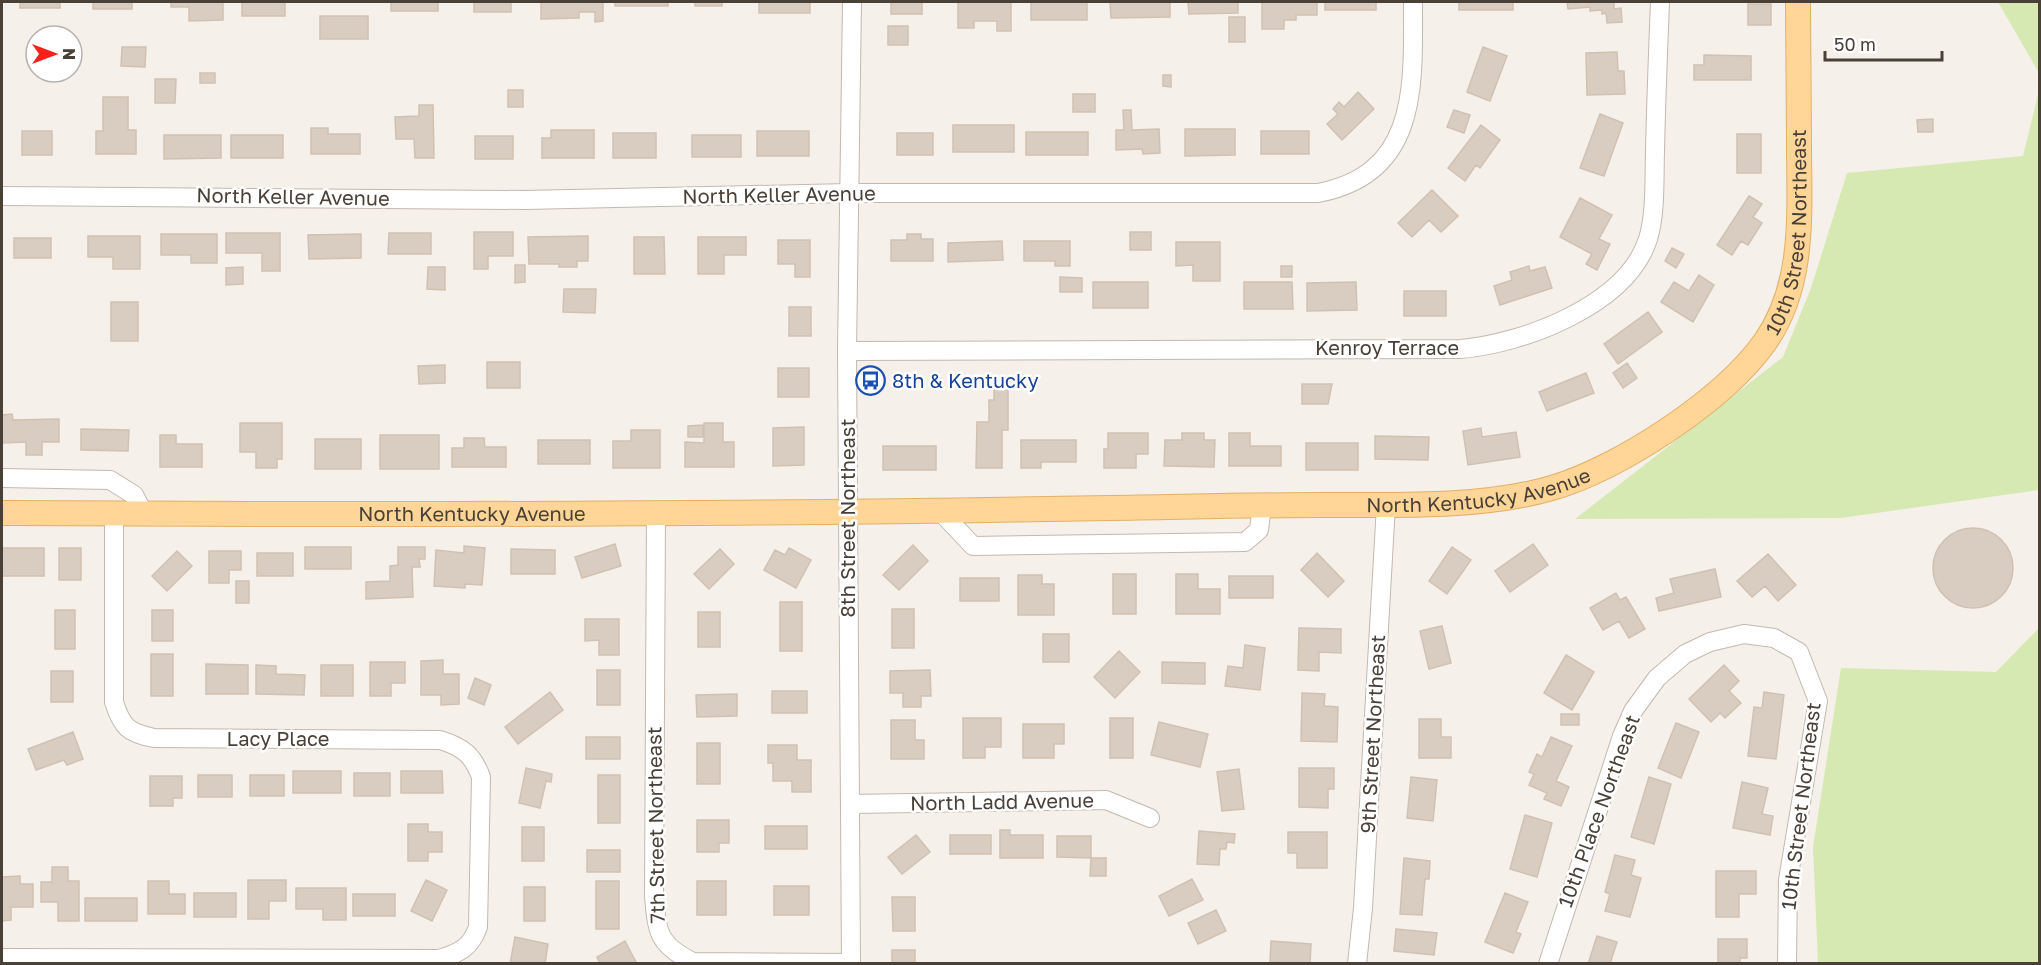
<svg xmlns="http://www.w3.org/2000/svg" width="2041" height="965" font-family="'Golos Text',sans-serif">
	<rect width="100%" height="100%" fill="#f5f0e9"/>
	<path fill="#d7e9b2" d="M1998,2H2039V73Z
		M2039,91V490L1841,518L1575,519L1783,357L1811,288L1847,173L2023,156Z
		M2039,628V963H1818L1813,847L1841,668L1996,672Z"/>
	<path fill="#d9cdc1" stroke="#d1c1b2" stroke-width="1.5" d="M20,2H60V8H20Z
		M93,2H132V9H93Z
		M171,2H223V20L189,21V7H171Z
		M242,2H285V16H242Z
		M391,2H438V11H391Z
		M474,2H511V12H474Z
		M541,2H603V21L595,22V12H579V18L541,19Z
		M615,2H668V6H615Z
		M695,2H722V6H695Z
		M759,2H810V13H759Z
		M891,2H922V14H891Z
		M958,2H1011V31H997V21H974V28H958Z
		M1031,2H1087V20H1031Z
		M1110,2H1170V17L1111,18Z
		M1188,2H1238V13L1189,14Z
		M1262,2H1317V15H1296V20H1284V29H1262Z
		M1325,2H1376V10H1325Z
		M1459,2H1513V10H1459Z
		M1567,2H1614V9L1621,8L1622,22L1607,23L1606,13L1602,14V10L1590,11V7L1568,9Z
		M1748,4H1771V25H1748Z
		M320,16H368V39H320Z
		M1229,17H1245V42H1229Z
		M888,26H908V45H888Z
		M122,47H146L145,67L121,66Z
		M1483,47L1507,56L1490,101L1467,92Z
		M1617,52L1618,71H1624L1625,94L1587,95L1586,53Z
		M1704,55L1751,56V80H1694V65H1704Z
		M200,73H215V83H200Z
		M1163,75H1171V87L1163,86Z
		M155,79H176L175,103H155Z
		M508,90H523V107H508Z
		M1358,92L1374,109L1342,140L1327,124L1338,114L1333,109L1339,102L1344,107Z
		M1073,94H1095V112H1073Z
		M103,97H128V130H136V154H96V131H103Z
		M419,105H433L434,158H415L414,139H396L395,117L419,116Z
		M1123,110H1131L1132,130L1159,129L1160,153L1143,154L1142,149L1116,150V130H1124Z
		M1454,110L1470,115L1464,133L1447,127Z
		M1600,114L1623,123L1604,176L1580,168Z
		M1933,119V132H1918L1917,120Z
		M953,125H1014V152H953Z
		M1481,125L1500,140L1480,168L1476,165L1465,181L1448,168Z
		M311,128H328V134H360V154H311Z
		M1185,129H1235V155L1185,156Z
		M551,130H594V158H542V138H551Z
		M22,131H52V155H22Z
		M757,131H809V156H757Z
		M1261,131H1309V154H1261Z
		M1026,132H1088V155H1026Z
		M613,133H656V158H613Z
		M897,133H933V155H897Z
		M1737,134H1761V173H1737Z
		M164,135H221V158L164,159Z
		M231,135H283V158H231Z
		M692,135H741V157H692Z
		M475,136H513V159H475Z
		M1432,190L1458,216L1441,232L1429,220L1412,237L1398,223Z
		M1749,196L1762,204L1753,217L1762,223L1748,245L1741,241L1732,255L1717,245Z
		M1580,198L1612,215L1599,239L1610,244L1597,270L1586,264L1592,254L1560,237Z
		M474,232H513V256H488V269H474Z
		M1130,232H1151V250H1130Z
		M226,233H280V271H262V253H226Z
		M389,233H431V254H388Z
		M161,234H217V263H191V255H161Z
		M361,234V258L309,259L308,235Z
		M907,234H921V239H933V261H891V240H907Z
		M88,236H140V269H113V257H88Z
		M588,236V261H577V267H559V264H529L528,237Z
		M634,237H664L665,274H634Z
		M698,237H746V255H724V274H698Z
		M14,238H51V258H14Z
		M778,240H810V277H795V264H778Z
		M1002,241L1003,260L948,262V243Z
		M1024,241H1070V266H1055V261H1024Z
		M1176,242H1220V281H1193V265L1176,266Z
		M1672,248L1684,254L1676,268L1665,261Z
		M515,265H525V282L515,283Z
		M1281,266H1292V277H1281Z
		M1529,266L1530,271L1545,267L1552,288L1500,305L1494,286L1512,280L1510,272Z
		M243,267V284L226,285V268Z
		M428,267H445V290L427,289Z
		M1699,275L1714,285L1693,322L1661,302L1674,282L1689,291Z
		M1060,277L1082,278V292H1060Z
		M1093,282H1148V308H1093Z
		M1244,282H1292L1293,309H1244Z
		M1356,282L1357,310L1307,311V283Z
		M564,289H596L595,313L563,312Z
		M1404,291H1446V316H1404Z
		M111,302H138V341H111Z
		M789,307H811V336H789Z
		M1648,312L1662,332L1618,364L1604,344Z
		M487,362H520V388H487Z
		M1627,363L1637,378L1623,388L1613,373Z
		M445,365V383L419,384L418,366Z
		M778,368H809V397H778Z
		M1586,373L1594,393L1547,411L1539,392Z
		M1302,384H1332L1328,404H1302Z
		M994,387H1008V430H1002V468H976L977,422H989V400H994Z
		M12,414L13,420L59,419V442H42V455H26V442L2,443V415Z
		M240,423H282V459H277V468H256V452H240Z
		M704,423H723V442H734V467H685V442L704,443Z
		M703,425V437H688V426Z
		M804,427V465L773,466V428Z
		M1481,428L1482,437L1516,432L1520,457L1468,465L1463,431Z
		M81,429L129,430L128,451L81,450Z
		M631,430H660V468H613V441H631Z
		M1108,433H1148V454H1136V468H1104V449H1108Z
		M1182,433H1204V440H1215L1214,467L1164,466L1165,440H1182Z
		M1229,433H1250V446H1281V466H1229Z
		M160,435H176V444H202V467H160Z
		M380,435H439V469H380Z
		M1375,436L1429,437L1428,460L1375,459Z
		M464,438H484L485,447H506V467H452V448H464Z
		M315,439H361V469H315Z
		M538,440H590V464H538Z
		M1021,440H1076V462H1041V468H1021Z
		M1306,443H1358V470H1306Z
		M883,446H936V470H883Z
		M1933 568a40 40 0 1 1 80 0a40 40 0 1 1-80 0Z
		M615,544L621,566L582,578L575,557Z
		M1533,544L1548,565L1510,592L1495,571Z
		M913,545L928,561L899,590L883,575Z
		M464,546L485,548L482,585L465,584V588L434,586L436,550L464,553Z
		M305,547H351V569H305Z
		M398,547H425V559H419L420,567H412L413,597L366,599V582L390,581V566L398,565Z
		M1452,547L1471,560L1447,594L1429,581Z
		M2,548H44V576H2Z
		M59,548H81V580H59Z
		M789,548L811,560L796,588L764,570L775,550L785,555Z
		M511,549L555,550V574H511Z
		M720,549L734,564L709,589L694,574Z
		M177,551L192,566L167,591L152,576Z
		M209,551H241V570H229V583H209Z
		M257,553H293V576H257Z
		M1317,553L1344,581L1328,597L1301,570Z
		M1768,554L1796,585L1778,601L1765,586L1752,597L1737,581Z
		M1715,569L1721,597L1659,611L1656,598L1674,593L1670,579Z
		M1113,574H1136V614H1113Z
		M1176,574H1198V589H1220V614H1176Z
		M1018,575H1042V584H1054V615H1018Z
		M1229,576H1273V598H1229Z
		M960,578H999V601H960Z
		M236,581H249V603H236Z
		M1616,593L1620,600L1626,597L1645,629L1629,638L1619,621L1603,630L1590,608Z
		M780,602H802V651H780Z
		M892,609H914V648H892Z
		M55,610H75V649H55Z
		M152,610H173V641H152Z
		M698,612H720V647H698Z
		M585,619H619V655H599V640L585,641Z
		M1442,626L1451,663L1429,669L1420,631Z
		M1299,628L1341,629V653L1319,652V671L1298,670Z
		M1043,634H1069V662H1043Z
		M1245,645L1265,648L1260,690L1225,686L1228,666L1243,668Z
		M1119,651L1140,672L1115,698L1094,677Z
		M151,654H173V696H151Z
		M1566,655L1594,672L1572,710L1544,693Z
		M443,660V674H459V704L441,705V695H421V661Z
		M370,662H405V683H391V696H370Z
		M1162,662L1205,663V684L1162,683Z
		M206,664L248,665V694H206Z
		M256,665L276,666V674L305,675L304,695L256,694Z
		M321,665H353V696H321Z
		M1724,665L1739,681L1729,691L1741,703L1725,718L1720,713L1711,722L1689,699Z
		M597,670H620V705H597Z
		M930,670L931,696H921V707H903V693H890V671Z
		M51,671H73V702H51Z
		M475,678L491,685L484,705L468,698Z
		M772,691H807V713H772Z
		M550,692L563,710L518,744L505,727Z
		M1764,692L1784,695L1776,759L1748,756L1754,707L1762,708Z
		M1302,693L1325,694L1324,706L1338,707L1337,742L1301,741Z
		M737,694V716L697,717L696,695Z
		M1561,714H1579V725H1561Z
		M963,718H1001V747H985V758H963Z
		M1110,718H1133V758H1110Z
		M1419,719H1441V737H1451V758H1419Z
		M891,720H915V740H924V759H891Z
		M1159,722L1208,734L1200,767L1151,755Z
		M1676,723L1699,732L1681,778L1658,768Z
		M1023,724H1064V744H1054V758H1023Z
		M73,732L83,759L67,765L64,760L36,770L28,749Z
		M586,737H620V759H586Z
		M1551,737L1572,746L1556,781L1569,787L1561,806L1544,799L1547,793L1529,785L1534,774L1529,772L1537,754L1542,757Z
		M697,743H720V784H697Z
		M768,745H797V760H811V792H792V781H773V763H768Z
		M526,768L552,774L551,782L546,781L540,808L519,803Z
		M1299,768H1334V789H1328V808L1299,807Z
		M1239,769L1244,809L1222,811L1217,772Z
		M293,771H341V793H293Z
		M401,771H442L443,793H401Z
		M354,773H390V796H354Z
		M198,775H232V797H198Z
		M250,775H284V796H250Z
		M598,775H620V823H598Z
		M150,776H182V798H173V806H150Z
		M1411,777L1437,780L1433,821L1407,818Z
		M1649,777L1671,784L1654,844L1631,837Z
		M1742,782L1768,788L1762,814L1773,816L1770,835L1733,828Z
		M1525,815L1552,823L1537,877L1510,869Z
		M697,820H729V843H719V852H697Z
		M408,824H428V832H442V852H428V861H408Z
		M765,826H807V849H765Z
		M522,827H544V861H522Z
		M1000,830H1010V835H1043V858H1000Z
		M1199,831L1235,834L1234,843L1227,842L1226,849H1220L1219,865L1197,864Z
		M1288,832H1327V868H1297V853H1288Z
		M916,835L930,852L902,874L888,857Z
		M950,835H991V854H950Z
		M1057,836H1091V858H1106V876H1090L1091,858L1057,857Z
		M587,850H620V872H587Z
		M1615,855L1635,860L1631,875L1641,878L1630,917L1605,911L1610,894L1605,892Z
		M1404,858L1430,861L1429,879H1425L1422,915L1400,914Z
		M52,867H68V881H79V921H58V902H41V882H52Z
		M1716,871H1756V894H1739V917H1716Z
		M20,876V884H33V907H11V920L2,921V877Z
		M1192,879L1203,900L1169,916L1159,896Z
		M248,880H286V901H269V919H248Z
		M426,880L447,890L432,921L411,911Z
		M148,881H169V894H185V914H148Z
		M596,881H619V929H596Z
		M697,881H726V915H697Z
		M774,886H809V915H774Z
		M524,887H545V921H524Z
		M296,888H346V920H323V909H296Z
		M194,893H236V917H194Z
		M1505,893L1528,902L1516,932L1521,934L1513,953L1485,942Z
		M353,894H395V916H353Z
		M892,897H915V931H893Z
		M85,898H137V921H85Z
		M1216,910L1226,931L1198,944L1188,923Z
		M1396,929L1437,933L1434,955L1394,951Z
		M1597,936L1617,942L1610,964H1588Z
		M515,937L548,944L545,964H510Z
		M1718,939H1747V958H1740V964H1718Z
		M625,941L637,964H600L597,957Z
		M1271,941L1311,944L1310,964L1270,962Z
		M892,950H915V964H892Z"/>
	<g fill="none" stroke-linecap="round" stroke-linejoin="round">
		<defs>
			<path id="minor" d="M2,196L525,200L849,193H1318C1420,174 1413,83 1413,2
				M847,351L1460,349C1523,344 1627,305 1648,239C1656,212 1654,180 1655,152C1656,102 1658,52 1660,2
				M2,478L110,480L134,495L144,514
				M940,511L973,546L1245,542L1259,530L1262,505
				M656,512L654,896C657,932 658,945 693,962L851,963
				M850,804L1106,800L1150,818
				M2,958L439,959C460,953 471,947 478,927L481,777C473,755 463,747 440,740L154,738C128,733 122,727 114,702V514
				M851,964L847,351L852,2
				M1357,964L1363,908L1386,505
				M1548,964L1622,736L1633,711L1657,678L1685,654L1710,642L1744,634L1774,638L1799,652L1818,701L1788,880L1787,964"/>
			<g id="major">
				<path id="s1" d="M2,513C370,515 740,515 1109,508C1181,507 1253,505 1326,505C1398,505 1483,508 1552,488C1620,468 1724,400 1765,342C1806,284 1799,210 1799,143C1799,96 1798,49 1798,2"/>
			</g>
		</defs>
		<use href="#minor" stroke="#c3b9af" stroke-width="20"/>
		<use href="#major" stroke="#e5af67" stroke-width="26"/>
		<use href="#minor" stroke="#fff" stroke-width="18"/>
		<use href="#major" stroke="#ffd598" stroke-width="24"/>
	</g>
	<defs>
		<symbol id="bus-ring" viewBox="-11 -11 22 22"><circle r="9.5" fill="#fff" stroke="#1a4fb4" stroke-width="1.5"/><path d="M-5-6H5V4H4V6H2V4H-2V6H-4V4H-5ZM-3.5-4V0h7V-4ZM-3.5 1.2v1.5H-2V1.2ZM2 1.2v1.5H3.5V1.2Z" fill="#1a4fb4"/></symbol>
	</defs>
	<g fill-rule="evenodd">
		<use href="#bus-ring" x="854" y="364" width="33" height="33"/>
	</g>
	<g text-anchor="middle" stroke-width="5" stroke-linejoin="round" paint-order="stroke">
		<g font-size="20" fill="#494037" stroke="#fff">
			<text transform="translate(779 195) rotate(-1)" y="7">North Keller Avenue</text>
			<text transform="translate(293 197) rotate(1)" y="7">North Keller Avenue</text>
			<text dy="7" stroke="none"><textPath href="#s1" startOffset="1928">10th Street Northeast</textPath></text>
			<text x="1387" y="355">Kenroy Terrace</text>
			<text dy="7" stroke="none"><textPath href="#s1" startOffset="1478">North Kentucky Avenue</textPath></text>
			<text dy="7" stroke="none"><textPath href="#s1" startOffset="470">North Kentucky Avenue</textPath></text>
			<text transform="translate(848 518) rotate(-90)" y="7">8th Street Northeast</text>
			<text transform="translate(1373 734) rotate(-87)" y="7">9th Street Northeast</text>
			<text x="278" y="746">Lacy Place</text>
			<text transform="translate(1002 802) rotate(-1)" y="7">North Ladd Avenue</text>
			<text transform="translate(1801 806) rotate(-83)" y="7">10th Street Northeast</text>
			<text transform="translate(1599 811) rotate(-70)" y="7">10th Place Northeast</text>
			<text transform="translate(656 825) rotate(-91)" y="7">7th Street Northeast</text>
		</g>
		<g font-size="20" fill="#164399" stroke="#fff" text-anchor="start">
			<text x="892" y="388">8th &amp; Kentucky</text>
		</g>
	</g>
	<rect width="2041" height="965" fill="none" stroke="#494037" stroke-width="6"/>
	<g transform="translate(54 54) rotate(90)"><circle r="28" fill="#ffffff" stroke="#b6b3af" stroke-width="1.5"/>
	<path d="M0-4.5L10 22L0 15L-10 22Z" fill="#fb201a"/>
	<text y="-9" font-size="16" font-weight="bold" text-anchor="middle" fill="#494037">N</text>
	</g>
	<path d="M1825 51v9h117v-9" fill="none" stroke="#494037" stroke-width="3"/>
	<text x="1834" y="51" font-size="18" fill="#494037" stroke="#ffffff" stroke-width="4.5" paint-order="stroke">50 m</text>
</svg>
